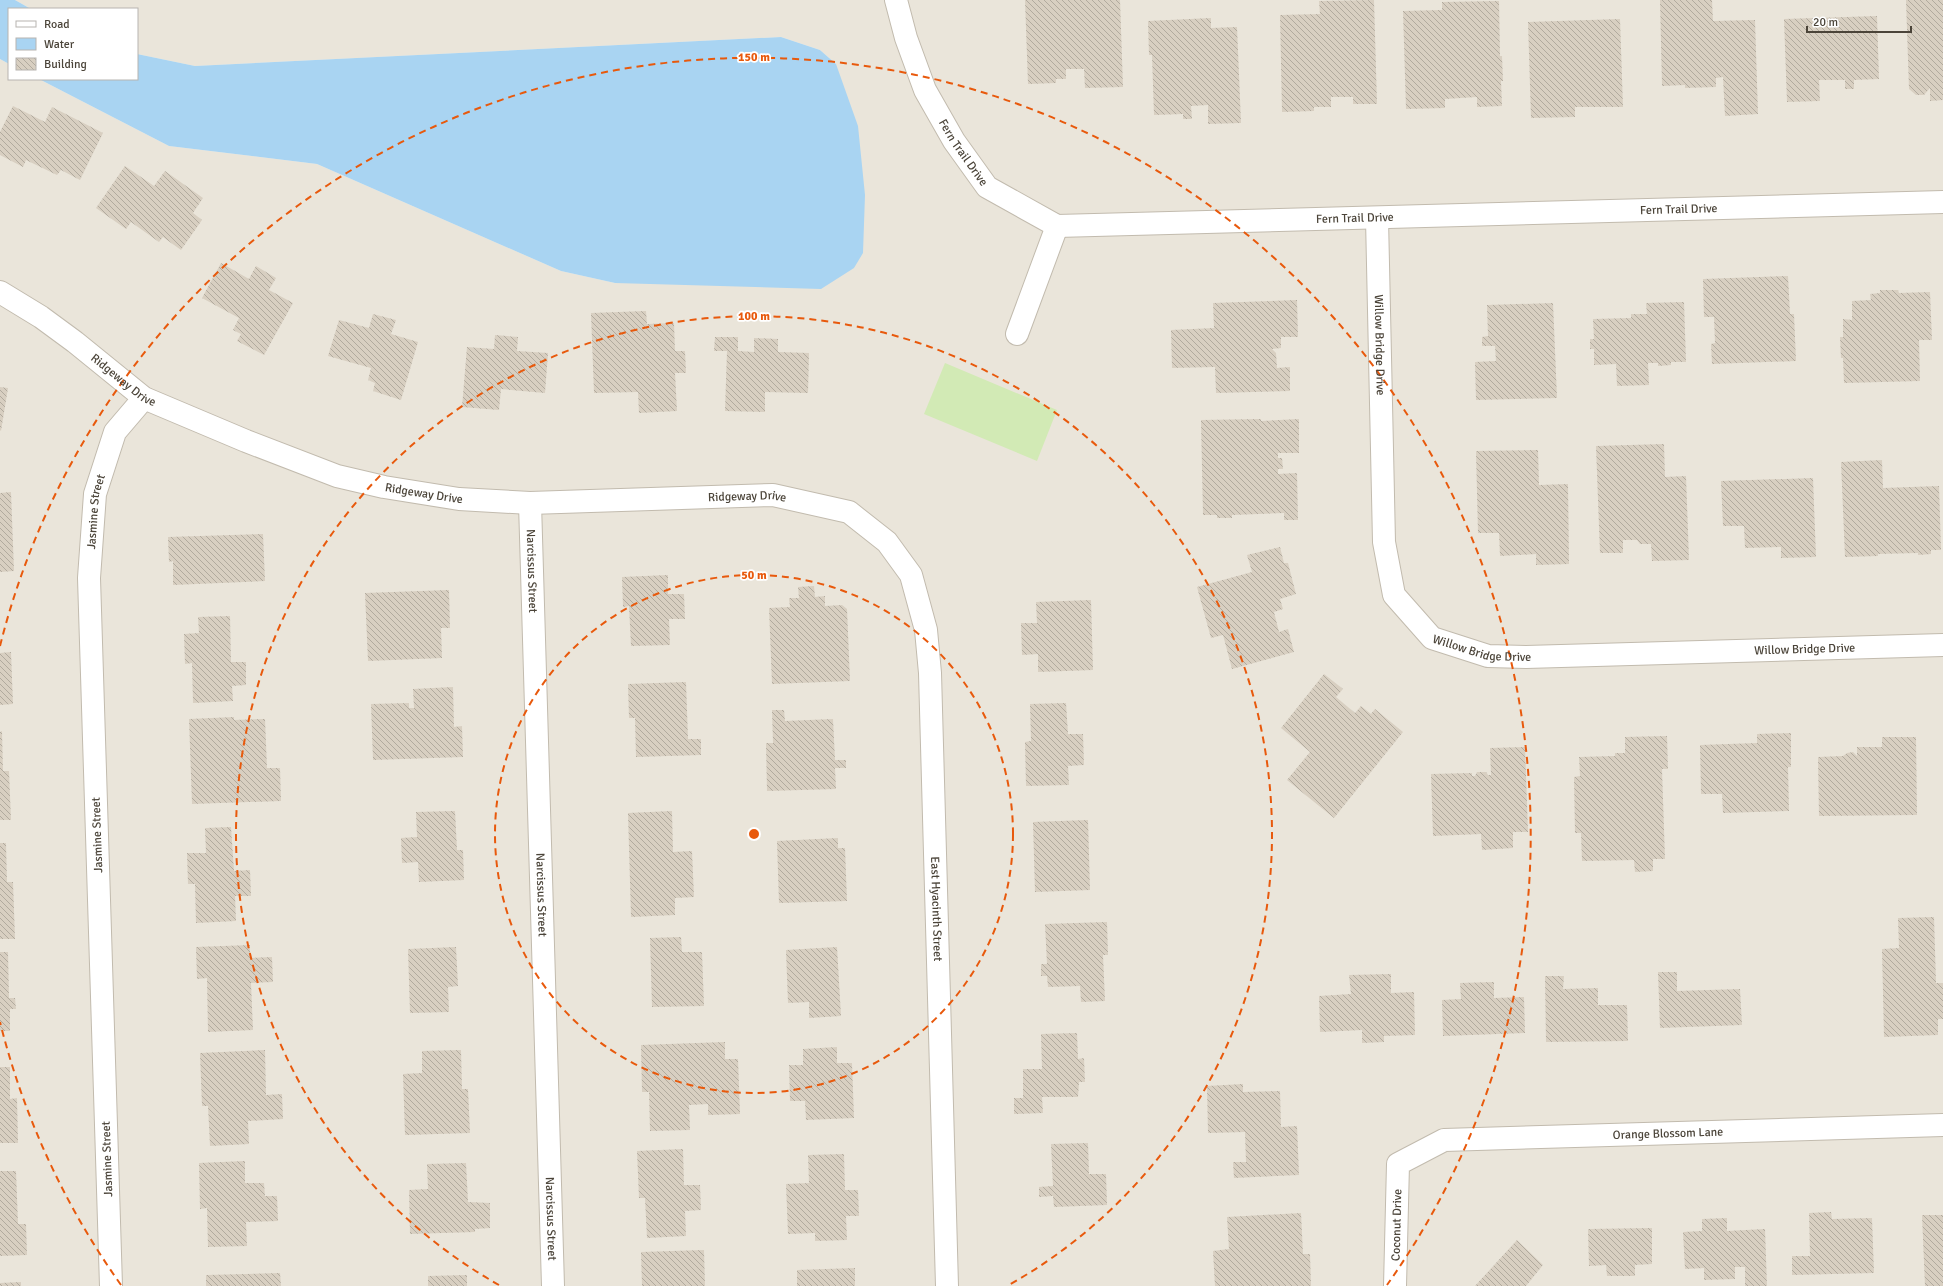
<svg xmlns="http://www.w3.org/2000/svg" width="1943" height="1286" font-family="Signika,sans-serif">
	<defs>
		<pattern id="building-back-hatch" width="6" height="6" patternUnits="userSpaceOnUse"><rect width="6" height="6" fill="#d8cfc1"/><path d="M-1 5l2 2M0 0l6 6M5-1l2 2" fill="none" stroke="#b1aa9e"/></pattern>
	</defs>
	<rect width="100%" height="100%" fill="#f6f3ec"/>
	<path fill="#eae5da" d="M15,0H1943V1286H0V59L9,64V79H39L169,146L317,164L561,271L615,283L836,64L820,50L781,37L195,66L137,54V9H31Z"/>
	<path fill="#d2eab5" d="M945,363L1057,410L1037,461L924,414Z"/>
	<path fill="#a9d4f2" d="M0,0H15L31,9H9V64L0,59Z
		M781,37L820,50L836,64L858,126L865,195L863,253L854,268L821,289L615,283L561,271L317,164L169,146L39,79H137V54L195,66Z"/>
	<path fill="url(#building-back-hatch)" d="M1025,0H1120L1123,87L1085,88L1084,69H1066V79H1056V83L1028,84Z
		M1374,0L1377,104H1353V97H1331V107H1314V111L1282,112L1280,15L1320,14L1319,1Z
		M1660,0H1712L1713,21L1755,20L1758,114L1725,116L1723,77L1716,78V87L1685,88V85L1662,86Z
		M1906,0H1943V100L1930,101V88L1924,95H1916L1909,89Z
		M1499,1L1500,56H1502L1503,81H1501L1502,106L1477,107V97L1445,99V108L1406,109L1403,11L1442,10V2Z
		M1877,16L1879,79L1854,80V89H1845V80H1819L1820,101L1787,102L1784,19Z
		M1211,18V28L1237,27L1241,123L1208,124V105L1191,106L1192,119H1183V114L1154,115L1152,55H1149L1148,21Z
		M1620,19L1623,107H1575V117L1531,118L1528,22Z
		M13,106L45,122L52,107L103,133L80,180L61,170L57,175L26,160L23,167L0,155V132Z
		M125,166L154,186L165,171L203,198L193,213L202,220L181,250L163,237L159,242L131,222L126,229L96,208Z
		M221,263L249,279L256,266L276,278L269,290L293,303L264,355L237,341L241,334L233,330L239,318L202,298Z
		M1788,276L1790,314H1794L1796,361L1712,364L1711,344L1715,343L1714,317H1704L1703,279Z
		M1880,290H1898L1899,293L1930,292L1932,340H1919L1920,381L1844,383L1843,358H1841L1840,337H1843V319L1852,320V301L1871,300L1870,294L1880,293Z
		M1297,300L1298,337H1281V348L1272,349L1276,353L1277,368L1290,367V391L1216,393L1215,367L1172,368L1171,330L1214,328L1213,303Z
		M1684,302L1686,362H1671V365L1658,366V363H1648L1649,385L1617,386L1616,364L1594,365V349H1590V339H1594L1593,319L1631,318V314H1647L1646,303Z
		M1553,303L1557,398L1476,400L1475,362L1496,361L1495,346H1482V337L1488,336L1487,305Z
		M646,311L647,324L674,323L675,351H685L686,373H675L677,411L639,413L638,392L594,393L591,313Z
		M373,314L396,320L391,334L418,342L401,400L373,391L375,383L368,380L371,368L328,356L339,320L369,328Z
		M495,335L518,337L517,351L548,353L545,393L501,389L499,410L462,407L467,347L494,349Z
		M715,337H738V351L754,352V338L778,339V352L809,353L808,393L765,392V412L725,411L727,351H714Z
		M0,387L8,388L1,431L0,430Z
		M1261,419V421L1299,419V453H1278V458H1282L1283,469H1278V474L1297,473L1298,520H1284V513L1232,515V518H1217V515H1203L1201,420Z
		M1664,444L1665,477L1686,476L1689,560L1652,561L1651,544H1640L1637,540H1623V553H1600L1596,446Z
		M1538,450L1539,485L1568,484L1569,564L1536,565V554L1500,556L1499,533H1478L1476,451Z
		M1882,460L1883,488L1939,486L1941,550H1931V554L1918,555V553L1878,554V556L1845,557L1841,462Z
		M1813,478L1816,557L1781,558V547L1745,548L1744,526H1723L1721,481Z
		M11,492L14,571L0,572V493Z
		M263,534L265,581L173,585V561L169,562L168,537Z
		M1280,547L1284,563H1288L1296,594L1280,599L1283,609L1274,612L1279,632L1288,629L1294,652L1232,669L1223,635L1211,638L1197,587L1252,572L1247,555Z
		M668,575V594H684L685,619H669L670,645L631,646L629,606L623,607L622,577Z
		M814,586L815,597L825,596V606L842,605L847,609L850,681L772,684L769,608L790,607L789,598H799L798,587Z
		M449,590L450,628H441L442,658L368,661L365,593Z
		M1091,600L1093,670L1038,672V654L1022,655L1021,623H1037L1036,602Z
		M230,616L231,662H246V685L232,686L233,701L193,703L192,663L185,664L184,634L199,633L198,617Z
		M11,652L13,704L0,705V653Z
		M1324,674L1343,689L1336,697L1355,713L1361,706L1371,714L1375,709L1403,732L1334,818L1287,780L1310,752L1281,728Z
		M686,682L688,739H701V755L636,757L635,718H629L628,684Z
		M453,687L454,727L462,726L463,757L373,760L371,704L409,703V708H414L413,689Z
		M1066,703L1068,734H1083L1084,765L1068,766L1069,785L1026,786L1025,742L1031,741L1030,704Z
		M772,710H784L785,721L833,719L835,760H846V768H835L836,789L767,791L766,743H773Z
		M234,717V720L265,719L267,768H280L281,801L192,804L189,719Z
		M2,731L3,771H9L11,820H0V732Z
		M1791,733V767H1788L1789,811L1723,813L1722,794H1701L1700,745L1757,743V734Z
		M1667,736L1668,769H1662L1665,859H1653V871L1635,872L1634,860L1582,861L1581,833H1575L1574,777L1580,776L1579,757L1615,756V753H1625V737Z
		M1882,737H1916L1917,815L1819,816L1818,757L1843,756L1847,753L1853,752L1857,756V747H1882Z
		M1525,747L1528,832H1513V848L1482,850L1481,834L1433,836L1431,774L1472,773V776H1475L1477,772H1486L1488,775H1491L1490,748Z
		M455,811L457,850H463L464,880L419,882L418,862L402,863L401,838L417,837L416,812Z
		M672,811L673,852L692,851L694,897L675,898V915L631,917L628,813Z
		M1088,820L1090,890L1035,892L1033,822Z
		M231,827L234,871L250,870L251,896H235L236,921L196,923L195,884H188L187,853H206L205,828Z
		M838,838V848H845L847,901L779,903L777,841Z
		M0,843H6L7,882H13L15,939H0Z
		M1934,917L1936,983H1943V1019H1938V1035L1884,1037L1882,949L1899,948L1898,918Z
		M1107,922L1108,955H1103L1105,1001L1081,1002L1080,986L1048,987L1047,976H1041V964H1047L1045,924Z
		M681,937L682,952H702L704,1006L652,1007L650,938Z
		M250,945V958L272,957L273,982L251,983L253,1030L208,1032L207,978L197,979L196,947Z
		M456,947L458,986L448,987L449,1012L410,1013L408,949Z
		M837,947L841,1016L809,1018V1002L788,1003L786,950Z
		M0,952H8L9,998H15L16,1009H10V1031H0Z
		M1658,972H1677V991L1740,989L1742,1025L1660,1028Z
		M1391,974V993L1414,992L1415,1035L1384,1036V1042L1362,1043V1030L1320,1032L1319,996L1351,994L1349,975Z
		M1545,976H1564L1563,989L1598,988V1005H1627L1628,1041L1546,1042Z
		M1494,982V998L1524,997L1525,1033L1443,1036L1442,1000L1461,999L1460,983Z
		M1077,1033L1078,1059L1084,1058L1085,1082H1079L1078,1097H1042L1043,1113L1014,1114V1098H1023V1069H1042L1041,1034Z
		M725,1042V1059H738L740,1114L708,1115V1104L689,1105L690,1130L650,1131L649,1092H642L641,1045Z
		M837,1047V1063H852L854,1118L806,1120L805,1101H790L789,1065H803V1049Z
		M265,1050L266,1095L282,1094L283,1119L248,1121L249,1144L210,1146L208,1106H202L200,1053Z
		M461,1050L462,1089H468L470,1133L405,1135L403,1074L422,1073V1051Z
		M0,1067H10V1099L17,1098L18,1143H0Z
		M1243,1084V1092L1280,1091L1281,1127L1297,1126L1299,1175L1234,1178L1233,1162H1246L1245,1132L1208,1133L1207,1086Z
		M1088,1143L1089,1174H1106L1107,1205L1054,1207L1053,1196L1039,1197V1187L1053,1186L1051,1144Z
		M683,1149L684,1185H700L701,1210L685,1211L686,1236L647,1238L645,1198H639L637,1151Z
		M844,1154L845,1190H858L859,1216H846L847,1240L815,1241V1233L788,1234L786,1184L809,1183L808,1155Z
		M245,1161V1183H264L265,1196H277L278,1221L246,1222L247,1246L208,1247L207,1208L200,1209L199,1163Z
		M466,1163L468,1202L490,1203V1228L475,1229V1232L410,1234L409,1190L428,1189L427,1164Z
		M0,1171H16L18,1224H26L27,1255L0,1256Z
		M1831,1212L1832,1219L1872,1218L1874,1273L1792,1275V1256H1810L1809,1213Z
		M1301,1213L1303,1254H1310L1311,1286H1215L1213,1251L1229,1249L1227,1217Z
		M1922,1215H1943V1286H1925Z
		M1727,1218V1231L1765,1229L1767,1286H1745V1267H1735V1279L1704,1280V1268L1685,1269L1683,1232L1702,1231V1219Z
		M1652,1228V1264L1635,1265V1276H1607L1606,1265L1589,1266L1588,1229Z
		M1517,1240L1543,1265L1526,1286H1475Z
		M704,1250L705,1286H642L641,1252Z
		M855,1268V1286H797V1270Z
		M280,1273L281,1286H206V1275Z
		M467,1275V1286H428V1276Z
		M21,1282V1286H0V1283Z"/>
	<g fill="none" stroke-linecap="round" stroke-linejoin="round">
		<defs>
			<g id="minor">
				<path id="s1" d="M896,0L906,38L925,90L954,141L987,187L1057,226L1943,202"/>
				<path id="s2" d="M1377,218L1384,542L1394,595L1432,638L1488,656L1526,657L1943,645"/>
				<path id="s3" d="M0,292L41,317L75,342L144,398L246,441L337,476L384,487L459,499L530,503L773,495L849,512L887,542L911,575L926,630L930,673L947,1286"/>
				<path d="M1017,334L1057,226"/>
				<path id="s4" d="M530,503L553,1286"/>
				<path id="s5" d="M111,1286L89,578L95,494L115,432L144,398"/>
				<path id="s6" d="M1395,1286L1398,1164L1444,1140L1943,1125"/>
			</g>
		</defs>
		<use href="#minor" stroke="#c2bbae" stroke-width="24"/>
		<use href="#minor" stroke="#fff" stroke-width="22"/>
	</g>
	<g fill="none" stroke="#e8590c" stroke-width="2" stroke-dasharray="7 5">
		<circle cx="754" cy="834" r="259"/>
		<path d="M499 1285A518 518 0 1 1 1009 1285"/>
		<path d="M121 1285A777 777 0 0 1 0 1022M0 646A777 777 0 1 1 1387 1285"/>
	</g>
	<g text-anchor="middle" stroke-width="3.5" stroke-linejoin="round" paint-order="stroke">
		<g font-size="12" fill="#4b4439" stroke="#fff">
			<text dy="4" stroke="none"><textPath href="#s1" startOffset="168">Fern Trail Drive</textPath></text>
			<text dy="4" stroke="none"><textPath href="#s1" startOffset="912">Fern Trail Drive</textPath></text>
			<text dy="4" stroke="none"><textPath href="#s1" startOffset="588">Fern Trail Drive</textPath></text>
			<text dy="4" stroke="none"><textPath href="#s2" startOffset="127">Willow Bridge Drive</textPath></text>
			<text dy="4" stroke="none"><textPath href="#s3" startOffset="152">Ridgeway Drive</textPath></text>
			<text dy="4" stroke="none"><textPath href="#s3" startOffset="476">Ridgeway Drive</textPath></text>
			<text dy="4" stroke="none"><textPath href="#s3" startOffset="800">Ridgeway Drive</textPath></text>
			<text dy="4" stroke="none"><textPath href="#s5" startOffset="775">Jasmine Street</textPath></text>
			<text dy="4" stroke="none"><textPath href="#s4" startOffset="68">Narcissus Street</textPath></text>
			<text dy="4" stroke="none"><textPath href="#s2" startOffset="487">Willow Bridge Drive</textPath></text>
			<text dy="4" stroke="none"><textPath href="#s2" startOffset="811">Willow Bridge Drive</textPath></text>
			<text transform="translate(97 835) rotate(-92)" y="4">Jasmine Street</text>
			<text dy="4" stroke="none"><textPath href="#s4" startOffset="392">Narcissus Street</textPath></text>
			<text dy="4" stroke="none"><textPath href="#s3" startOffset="1329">East Hyacinth Street</textPath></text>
			<text dy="4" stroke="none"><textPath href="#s6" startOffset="398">Orange Blossom Lane</textPath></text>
			<text transform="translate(107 1159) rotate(-92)" y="4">Jasmine Street</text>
			<text dy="4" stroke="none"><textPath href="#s4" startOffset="716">Narcissus Street</textPath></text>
			<text dy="4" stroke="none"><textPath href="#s6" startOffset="61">Coconut Drive</textPath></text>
		</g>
	</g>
	<circle cx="754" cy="834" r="6" fill="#e8590c" stroke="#fff" stroke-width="2"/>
	<g font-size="12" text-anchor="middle" font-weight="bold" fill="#e8590c" stroke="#fff" stroke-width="3.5" stroke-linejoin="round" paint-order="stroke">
		<text x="754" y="61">150 m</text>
		<text x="754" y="320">100 m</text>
		<text x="754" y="579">50 m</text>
	</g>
	<rect x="8" y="8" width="130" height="72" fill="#ffffff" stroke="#b7b4b0"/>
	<rect x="16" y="21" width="20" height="6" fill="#ffffff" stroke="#b7b4b0"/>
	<text x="44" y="28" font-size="12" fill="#4b4439">Road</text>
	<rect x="16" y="38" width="20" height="12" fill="#a9d4f2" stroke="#b7b4b0"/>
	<text x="44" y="48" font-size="12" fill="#4b4439">Water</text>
	<rect x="16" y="58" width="20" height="12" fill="url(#building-back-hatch)" stroke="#b7b4b0"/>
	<text x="44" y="68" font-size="12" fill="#4b4439">Building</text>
	<path d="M1807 26v6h104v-6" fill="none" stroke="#4b4439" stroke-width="2"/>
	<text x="1813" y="26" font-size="12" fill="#4b4439" stroke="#ffffff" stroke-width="3" paint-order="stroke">20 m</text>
</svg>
